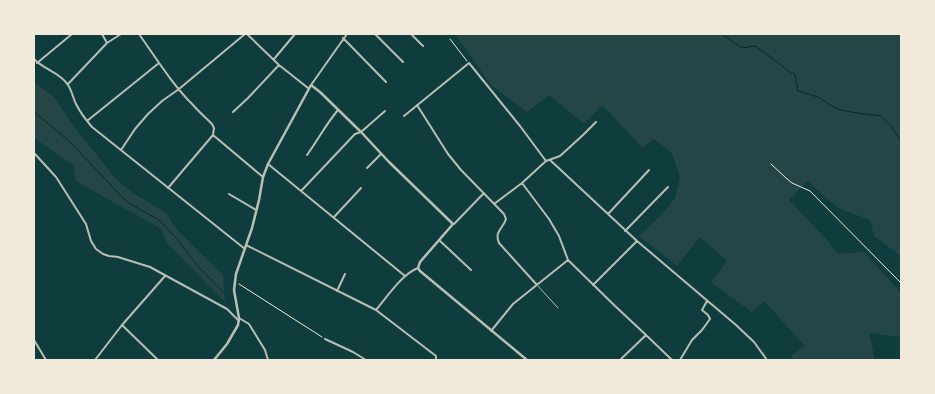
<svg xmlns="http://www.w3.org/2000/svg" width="935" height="394" font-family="Montserrat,sans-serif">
	<rect width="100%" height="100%" fill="#0f3d3e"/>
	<path fill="#244646" d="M455,34H901V256L874,236L870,220L838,208L807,181L789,200L826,239L838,254L864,252L901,293V337L869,333L875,360H795L791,356L805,346L764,301L752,312L711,282L727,261L700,237L677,266L639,236L661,215L675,198L680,178L672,153L654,139L643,148L602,105L584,124L549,95L527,112L491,85Z
		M34,82L54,97L75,128L116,179L133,193L166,213L177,230L223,275L225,302L167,243L161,229L76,181L73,165L34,138Z"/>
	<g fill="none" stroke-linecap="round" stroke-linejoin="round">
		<path stroke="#0a2a2b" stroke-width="1" d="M722,34L742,48L755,46C769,55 781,66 795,75L798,91L818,97L837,109L851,112L881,116L891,126L901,141
			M34,112L69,141L127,202L159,220L177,239L197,265L223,292"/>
		<path stroke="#f1e9da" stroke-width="1" d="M450,39L467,61
			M771,164L786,178L792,183L810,191L901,283
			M239,284L322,337"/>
		<path stroke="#b8beb3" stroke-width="1" d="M538,286L558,308"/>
		<path stroke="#b8beb3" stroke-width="2" d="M102,34L107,43
			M139,34C156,58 172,84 193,105C199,112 206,118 212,124L214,128L213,135L263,177
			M247,34L279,65L308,88
			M375,34L403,62
			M411,34L423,46
			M343,38L386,82
			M34,59C43,69 61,73 68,85C72,91 73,98 76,104C80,112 86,120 92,127L245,249
			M274,59L295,34
			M37,63L72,34
			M68,84L107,43L121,34
			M311,85L347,34
			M417,105L448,154L461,170L504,214L506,219C503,229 494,231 499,243L537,285
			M233,112L248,98L279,65
			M404,116L469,63L520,126L546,161
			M87,121L159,63
			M121,150L135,129L148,114L162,101L179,89L245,34
			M34,153L56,177L86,224L91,241L96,249L103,254L109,256L118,257L150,267L227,309L239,321
			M307,155C318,140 326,124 338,110
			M550,160L637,241L736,325L754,342L767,360
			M268,164L405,276
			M367,168L381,154
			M522,183L549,219L559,236L568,260L614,305L646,335L672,360
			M168,188L213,135
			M301,191L355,134L361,132L385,111
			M229,194L256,210
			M494,204L522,183L546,161L560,156L583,135L596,122
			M608,214L649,170
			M334,217L361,188
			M454,224L484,193
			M625,231L668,187
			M439,240L471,270
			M246,245L376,310L436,356V360
			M593,285L637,241
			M337,291L345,274
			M376,310C387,297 402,274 418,268
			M239,318L249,324L265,350L268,360
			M122,325L158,360
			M491,331L513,304L568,260
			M325,339L353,352L366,360
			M34,340L46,360
			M95,360L122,325L165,276
			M620,360L646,335
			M680,360L692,340L702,330L710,319L708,315L702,310L707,301"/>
		<path stroke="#b8beb3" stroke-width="2.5" d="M214,360L227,344L238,325L239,318L234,290L236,274L252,228L259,200L263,177L268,164L311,85L320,92L361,132L389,162L453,224L420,262L418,268L420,271L527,360"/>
	</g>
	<rect width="935" height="394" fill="none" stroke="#f1e9da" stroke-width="70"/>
</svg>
